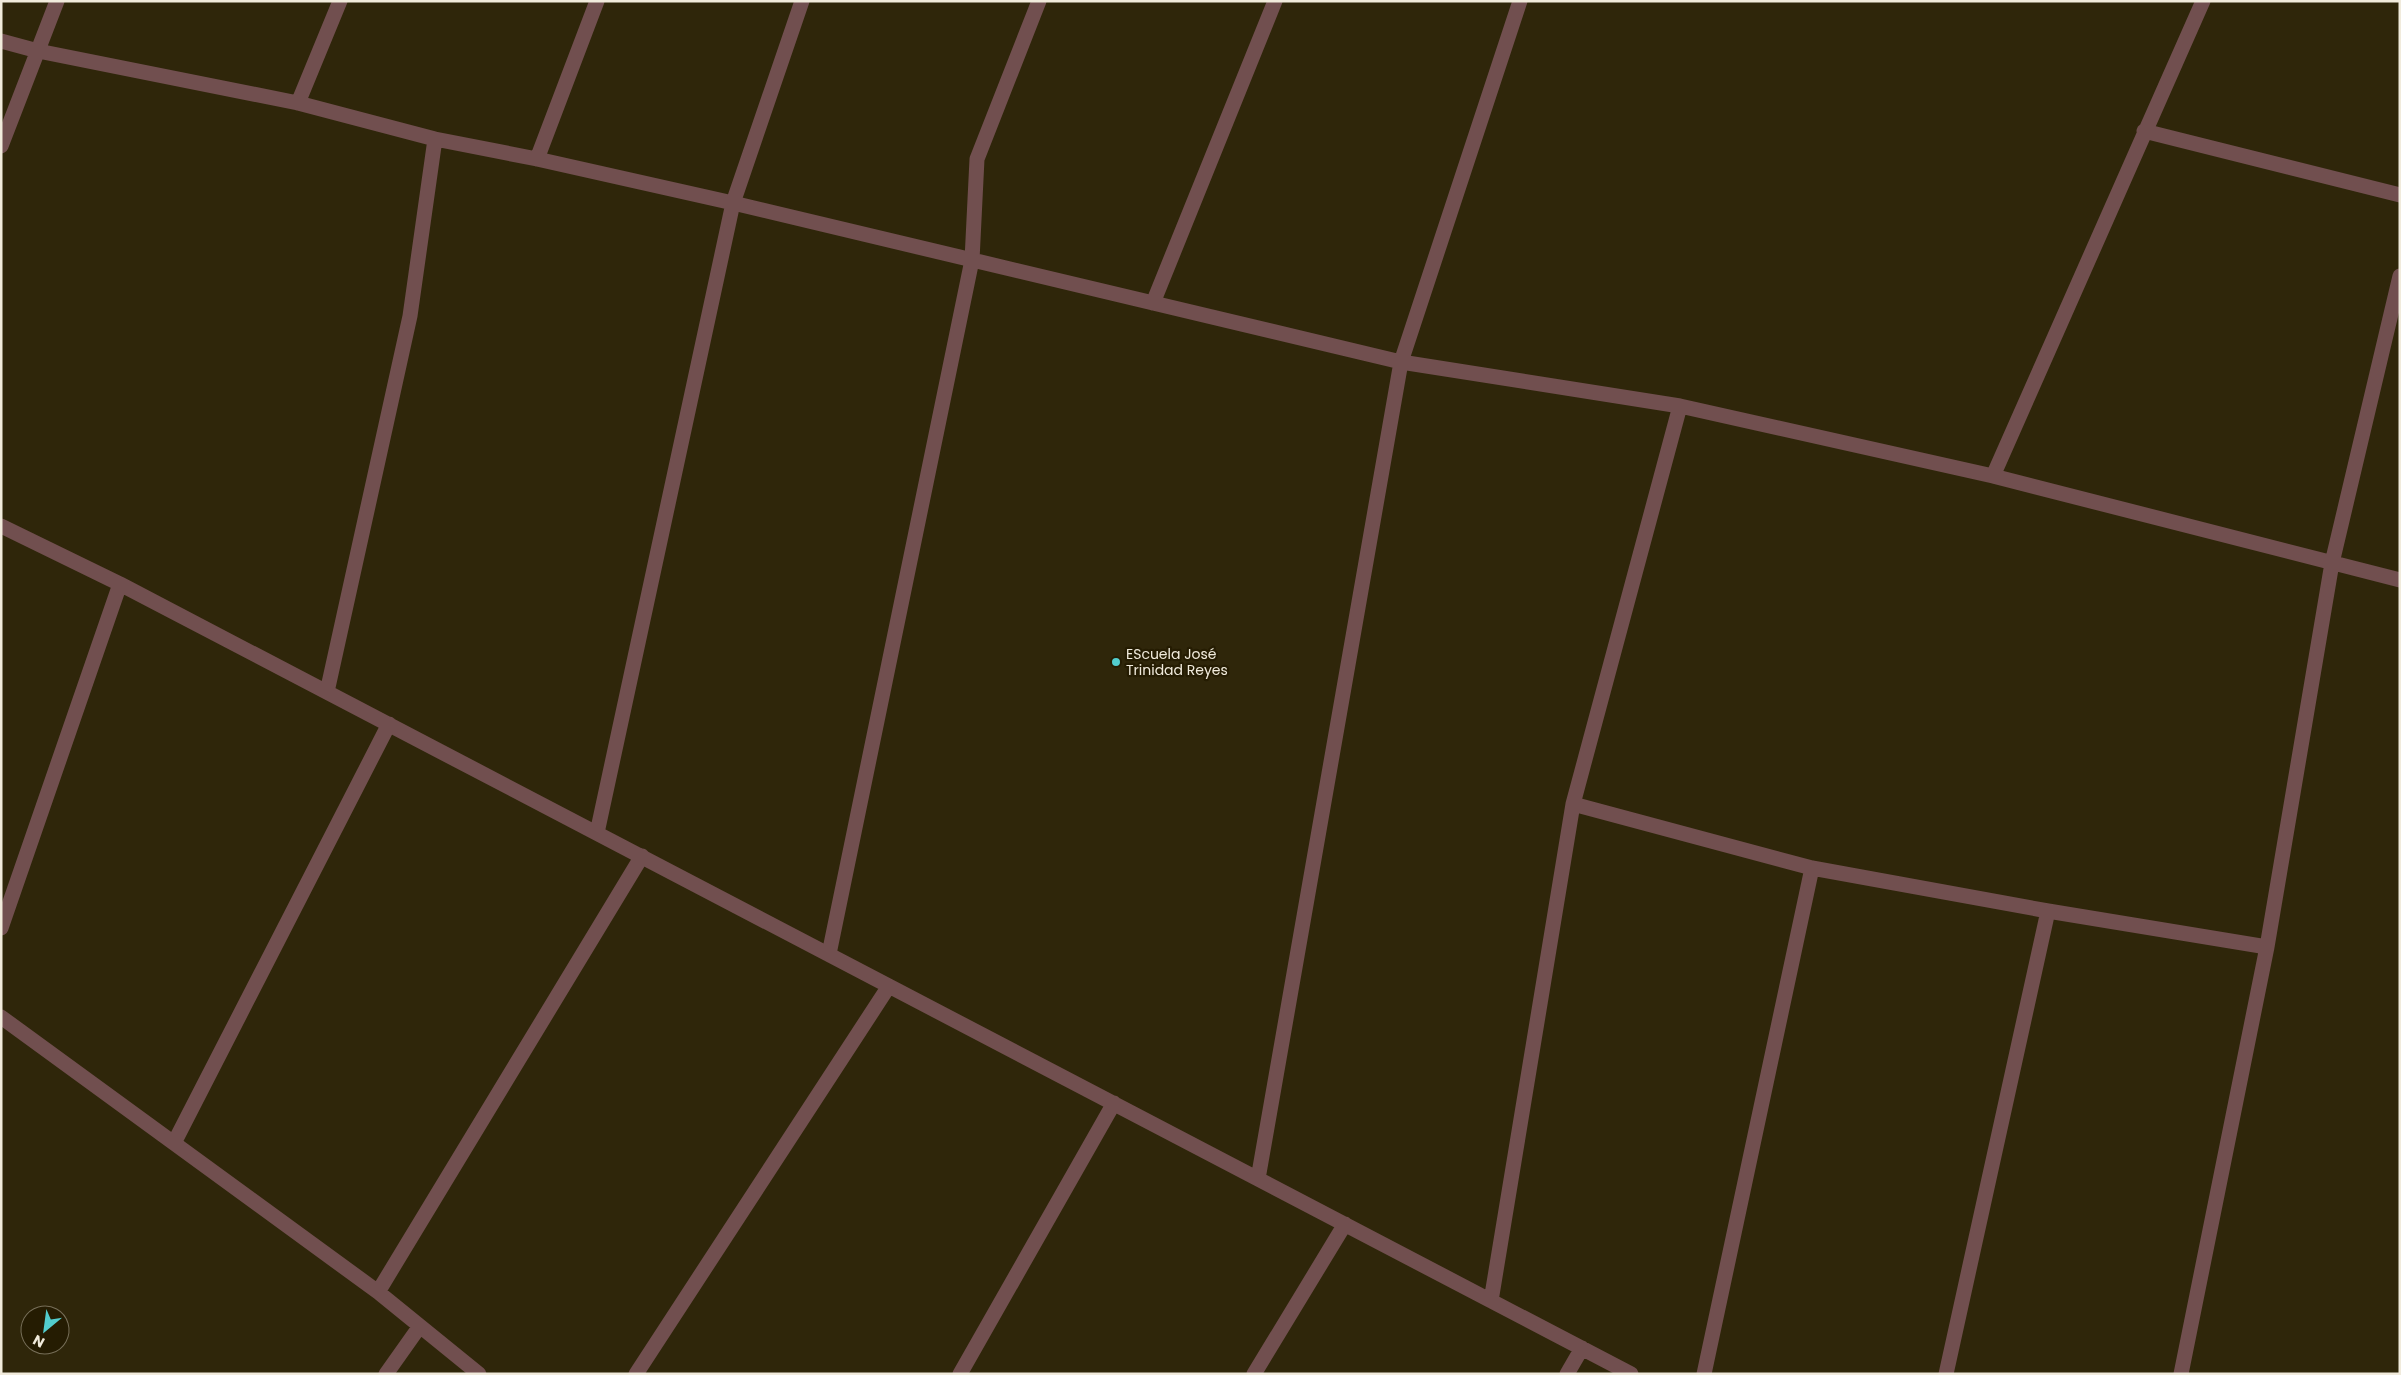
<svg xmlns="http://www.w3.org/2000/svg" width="2401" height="1375" font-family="Poppins,sans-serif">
	<rect width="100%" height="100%" fill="#2f260a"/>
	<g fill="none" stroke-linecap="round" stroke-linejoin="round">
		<path stroke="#714f4f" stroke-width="15" d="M1,41L38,51L298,103L435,139L537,159L733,203L1401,362L1680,406L1993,476L2400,580
			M298,103L340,1
			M2144,131L2400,195
			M1,146L57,1
			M537,159L597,1
			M1153,303L1275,1
			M1993,476L2203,1
			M1,526L120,584L1631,1374
			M327,692L410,316L435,139
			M1573,804L1812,868L2048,911L2267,947
			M597,833L733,203L802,1
			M1,928L120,584
			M829,954L972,260L977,159L1039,1
			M1,1017L378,1292L479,1374
			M174,1143L389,724
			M1258,1179L1401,362L1520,1
			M378,1292L642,856
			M1491,1301L1573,804L1680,406
			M386,1374L420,1326
			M636,1374L889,986
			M960,1374L1114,1103
			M1254,1374L1345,1224
			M1567,1374L1582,1348
			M1704,1374L1812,868
			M1946,1374L2048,911
			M2181,1374L2267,947L2332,563L2400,276"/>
	</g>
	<circle fill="#52cdce" stroke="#251c02" stroke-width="2" cx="1116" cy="662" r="5"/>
	<g text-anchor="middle" stroke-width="4.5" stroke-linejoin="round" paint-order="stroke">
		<g font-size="14" fill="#f1ebdc" stroke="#251c02" text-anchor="start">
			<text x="1126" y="659">EScuela José<tspan x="1126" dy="16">Trinidad Reyes</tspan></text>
		</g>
	</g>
	<rect width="2401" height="1375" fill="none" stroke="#f1ebdc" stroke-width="5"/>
	<g transform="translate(45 1330) rotate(209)"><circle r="24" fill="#251c02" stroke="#776f59"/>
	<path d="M0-4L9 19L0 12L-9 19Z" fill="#52cdce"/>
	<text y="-8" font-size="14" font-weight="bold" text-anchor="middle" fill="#f1ebdc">N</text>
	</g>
</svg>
